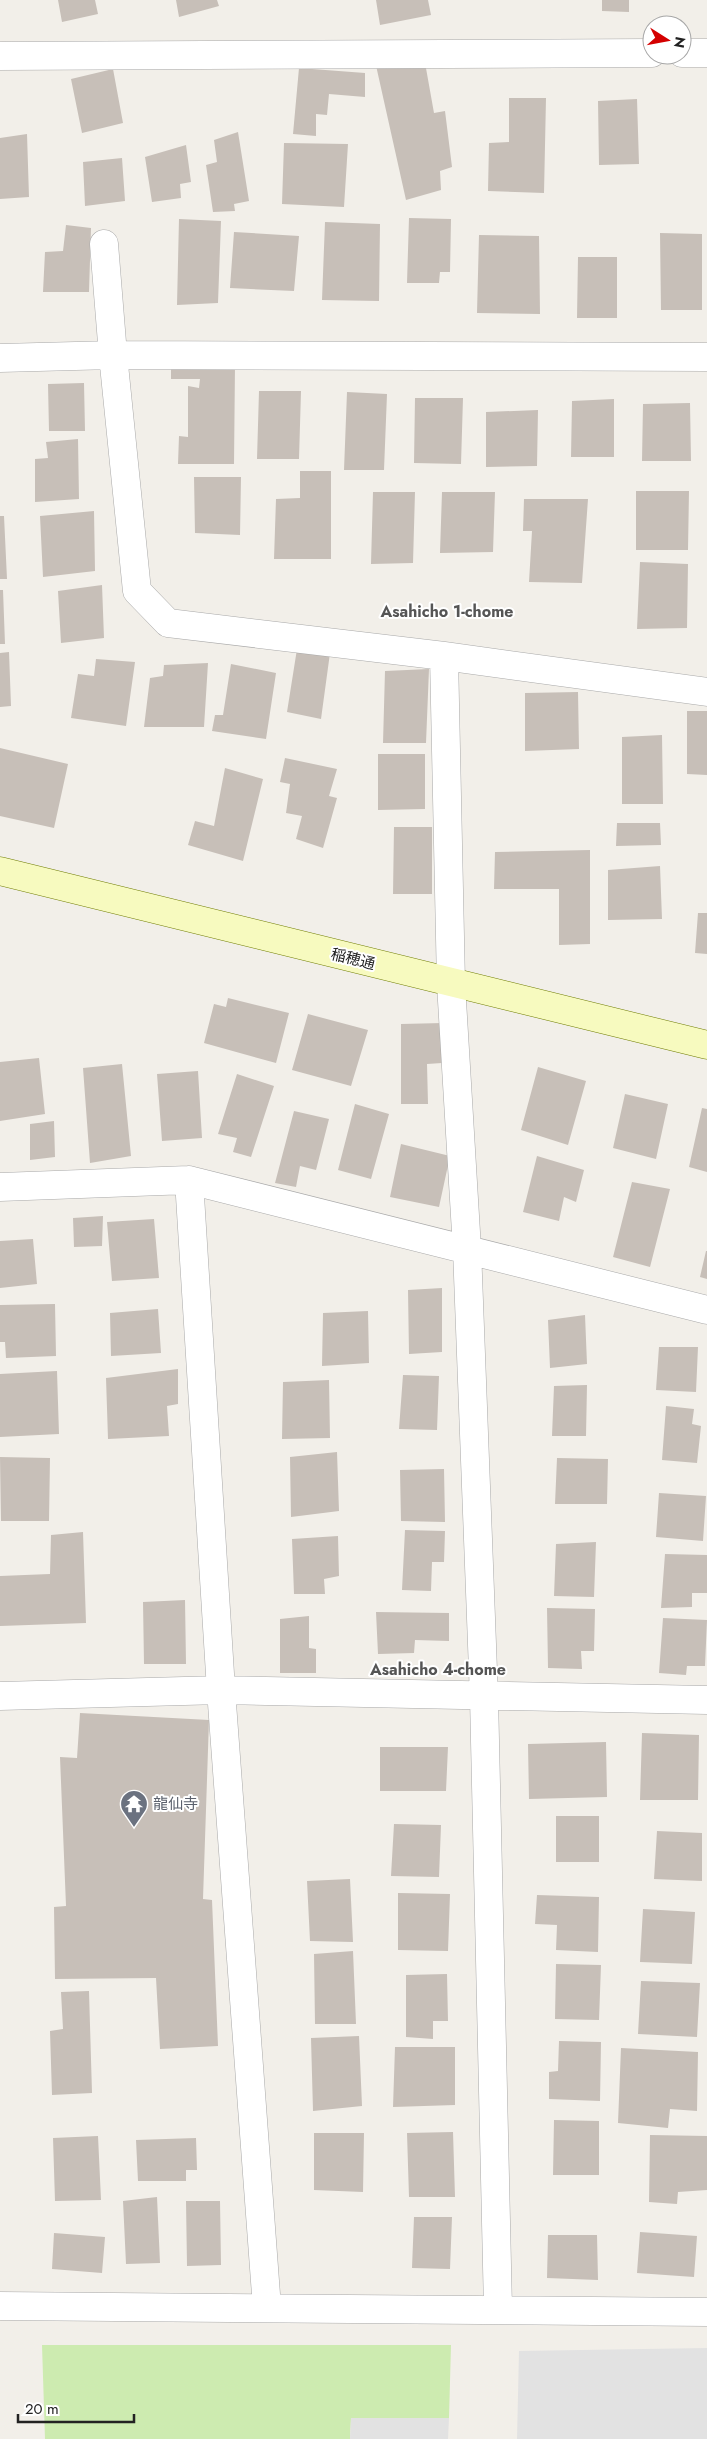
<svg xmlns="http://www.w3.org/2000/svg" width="707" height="2439" font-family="Jost,'Noto Sans JP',sans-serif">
	<rect width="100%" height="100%" fill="#f2efe9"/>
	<path fill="#cdebb0" d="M42,2345H451L449,2418H351L350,2439H45Z"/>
	<path fill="#e2e2e2" d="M707,2348V2439H517L519,2351Z
		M351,2418H449L448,2439H350Z"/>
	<path fill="#c7bfb8" d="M58,0H95L98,14L62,22Z
		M176,0H217L219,6L179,17Z
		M376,0H428L431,15L380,25Z
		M602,0H629V12L602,11Z
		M424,57L434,113L445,111L452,167L440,171L441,190L406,200L375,61Z
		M299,68L365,73V97L329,94L327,115L316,114V136L293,134Z
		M113,69L123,123L82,133L71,79Z
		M509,98H546L544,193L488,191L489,143L509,142Z
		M637,99L639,164L599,165L598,101Z
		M238,132L249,201L234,204L235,211L213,212L206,165L217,162L214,140Z
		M27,134L29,197L0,199V138Z
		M284,143L348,144L344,207L282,204Z
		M186,145L191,182L180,184L181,198L152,202L145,157Z
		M122,158L125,201L85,206L83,162Z
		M409,218L451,219L450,272H440L439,283H407Z
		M179,219L221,221L218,303L177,305Z
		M325,222L380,224L379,301L322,300Z
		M66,225L91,228L89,292H43L45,252L63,251Z
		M234,232L299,236L294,291L230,288Z
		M660,233L702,234V310H661Z
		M479,235L539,236L540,314L477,313Z
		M578,257H617V318H577Z
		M235,365L234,464H178L179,436L188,437V386L199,388L200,379H171V366Z
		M84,383L85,431H49L48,384Z
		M259,391H301L299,459H257Z
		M347,392L387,394L384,470H344Z
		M415,398H463L461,464L414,463Z
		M614,399V457H571L572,401Z
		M690,403L691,461H642L643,404Z
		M538,410L537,466L486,467V412Z
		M78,439L79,499L35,502V459L48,458L46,442Z
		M300,471H331V559H274L276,499L300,498Z
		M194,477H241L240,535L195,533Z
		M636,491H689L688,550H636Z
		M373,492H415L413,563L371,564Z
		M442,492H495L493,552L440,553Z
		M524,499H588L582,583L529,582L532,531H523Z
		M94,511L95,571L43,577L40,516Z
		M0,516H4L7,579H0Z
		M640,562L688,564L687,628L637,629Z
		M102,585L104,638L61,643L58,591Z
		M0,590H3L5,644H0Z
		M297,649L330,653L321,719L287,712Z
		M9,652L11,706L0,707V653Z
		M96,659L135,662L126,726L71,718L78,674L94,676Z
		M208,663L204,727H144L150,678L163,676L164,665Z
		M231,664L276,673L266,739L212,731L215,715H223Z
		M429,669L426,743H383L385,671Z
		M578,692L579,749L525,751V693Z
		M687,711H707V775L687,774Z
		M662,735L663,804H622V737Z
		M0,748L68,764L54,828L0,816Z
		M378,754H425V809L378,810Z
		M285,758L337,769L329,796L337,798L323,848L296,839L302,816L286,813L290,784L280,782Z
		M225,768L263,779L243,861L188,845L195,821L214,826Z
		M617,823H660L661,845L616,846Z
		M394,827H432V894H393Z
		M590,850V944L559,945V889H494L495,852Z
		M660,866L662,919L608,920V870Z
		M698,913H707V954L695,953Z
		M228,998L289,1013L276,1063L204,1043L214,1004L226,1007Z
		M308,1014L368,1030L351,1086L292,1070Z
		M443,1023L442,1063L427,1064L428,1104H401V1024Z
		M39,1058L45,1114L0,1121V1062Z
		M122,1064L131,1156L90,1163L83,1068Z
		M538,1067L586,1081L568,1145L521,1130Z
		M198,1071L202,1138L162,1141L157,1074Z
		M237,1074L274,1086L251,1157L233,1152L237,1138L218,1134Z
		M625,1094L668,1104L656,1159L613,1148Z
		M355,1104L389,1114L371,1179L338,1170Z
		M702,1108L707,1109V1172L689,1167Z
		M294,1111L329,1119L316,1170L300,1166L296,1187L275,1183Z
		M54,1121L55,1157L30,1160V1124Z
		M401,1144L450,1156L439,1207L390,1197Z
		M537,1156L584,1170L576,1202L564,1197L559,1221L523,1212Z
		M632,1182L670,1189L650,1267L613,1257Z
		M103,1216L102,1246L74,1247L73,1218Z
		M154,1219L159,1278L112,1281L107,1222Z
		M33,1239L37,1284L0,1288V1241Z
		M706,1251H707V1279L700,1277Z
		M442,1288V1352L409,1354L408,1290Z
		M55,1304L56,1356L6,1358L5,1342H0V1305Z
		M158,1309L161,1353L111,1356L110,1313Z
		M368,1311L369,1363L322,1366L323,1313Z
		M585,1315L587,1364L550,1368L548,1320Z
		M659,1347H698L696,1392L656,1390Z
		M178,1369V1404L167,1406L169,1436L108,1439L106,1378Z
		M57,1371L59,1434L0,1437V1374Z
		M403,1375L439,1376L437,1430L399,1429Z
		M329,1380L330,1438L282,1439L283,1382Z
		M587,1385L586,1436H552L554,1386Z
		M666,1406L694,1409L692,1424L701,1426L697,1463L662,1460Z
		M337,1452L339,1511L291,1517L290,1457Z
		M0,1457L50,1458L49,1521H1Z
		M557,1458L608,1459L607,1504H555Z
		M444,1469L445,1522L401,1521L400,1470Z
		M659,1493L706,1496L703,1541L656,1537Z
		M405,1530L445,1531L444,1562H432L431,1591L402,1590Z
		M83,1532L86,1623L0,1626V1576L50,1574L51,1535Z
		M338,1536L339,1576L324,1579L325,1594H294L292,1539Z
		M596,1542L594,1597L554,1596L556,1544Z
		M665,1554L707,1555V1593H692V1607L661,1608Z
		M185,1600L186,1664H144L143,1602Z
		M547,1608L595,1609L594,1651H581L582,1669L548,1668Z
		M376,1612L449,1613V1641L415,1640L414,1653L378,1654Z
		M309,1616V1648L316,1649V1673H280V1619Z
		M663,1618L707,1620L705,1666H687L686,1675L659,1673Z
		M80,1713L209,1720L203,1899L212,1900L218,2046L160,2049L156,1978L55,1979L54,1907L66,1906L60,1757L77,1758Z
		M642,1733L699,1735L698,1800H640Z
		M606,1742L607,1797L529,1799L528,1744Z
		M380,1747H448L446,1791H380Z
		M556,1816H599V1862H556Z
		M394,1824L441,1825L439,1877L391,1876Z
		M657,1831L702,1833V1881L654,1879Z
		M350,1879L353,1942L310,1941L307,1881Z
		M398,1893L450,1894L448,1951L398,1950Z
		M537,1895L599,1897L598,1952L556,1950L557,1925L535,1924Z
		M643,1909L695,1912L692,1964L640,1962Z
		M353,1951L356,2024H315L314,1954Z
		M556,1964L601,1965L599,2020L555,2019Z
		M447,1974L448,2021H433V2039L406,2037V1975Z
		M641,1981L700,1983L697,2037L638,2034Z
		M89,1991L92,2093L52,2095L50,2031L63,2029L61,1992Z
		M359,2036L362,2106L313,2111L311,2038Z
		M559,2041L601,2042L600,2101L549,2099V2072L558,2071Z
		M395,2047H455V2105L393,2107Z
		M621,2048L698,2052L697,2111L670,2109L668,2128L618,2123Z
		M554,2120L599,2121V2175H553Z
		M453,2132L455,2197H409L407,2133Z
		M314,2133H364L363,2192L314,2190Z
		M650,2135L707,2136V2190L678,2192L677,2204L649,2202Z
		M98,2136L101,2200L55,2201L53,2138Z
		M196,2138L197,2170H186V2181H138L136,2140Z
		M157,2197L160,2263L126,2264L123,2201Z
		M186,2201H220L221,2265L187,2266Z
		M414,2217H452L450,2269L412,2268Z
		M640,2232L697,2236L694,2277L637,2273Z
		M54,2233L105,2237L102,2273L52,2269Z
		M548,2235H597L598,2280L547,2278Z"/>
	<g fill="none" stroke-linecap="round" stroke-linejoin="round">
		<defs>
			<path id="street" d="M682,53H707
				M0,56L652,53
				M104,244L113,355L137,591L168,623L444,656L707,692
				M0,358L113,355L707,357
				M444,656L451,984L467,1249L484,1697L498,2309
				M189,1180L221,1690L267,2308
				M0,1187L189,1180L707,1310
				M0,1696L221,1690L707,1700
				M0,2306L707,2312"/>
			<path id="secondary" d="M0,871L707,1045"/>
		</defs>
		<use href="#street" stroke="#a9a9a9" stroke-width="29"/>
		<use href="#secondary" stroke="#707d05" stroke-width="29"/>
		<use href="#street" stroke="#fff" stroke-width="28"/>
		<use href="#secondary" stroke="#f7fabf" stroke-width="28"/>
	</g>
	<defs>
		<symbol id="temple-pin" viewBox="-11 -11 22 30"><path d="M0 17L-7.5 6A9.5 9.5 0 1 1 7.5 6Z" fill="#6b7280" stroke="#fff"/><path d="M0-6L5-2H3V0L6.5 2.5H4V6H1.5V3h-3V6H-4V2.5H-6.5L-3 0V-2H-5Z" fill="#fff"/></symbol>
	</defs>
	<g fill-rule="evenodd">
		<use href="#temple-pin" x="118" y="1788" width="32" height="43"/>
	</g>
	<g text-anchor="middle" stroke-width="4" stroke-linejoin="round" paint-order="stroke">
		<g font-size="15" fill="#222" stroke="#fff">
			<text transform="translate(353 959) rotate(14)" y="5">稲穂通</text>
		</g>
		<g font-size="15" fill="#5b616d" stroke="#fff" text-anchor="start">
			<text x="153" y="1809">龍仙寺</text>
		</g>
		<g font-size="16" font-weight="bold" fill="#555" stroke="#fff">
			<text x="447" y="617">Asahicho 1-chome</text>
			<text x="438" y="1675">Asahicho 4-chome</text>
		</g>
	</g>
	<g transform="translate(667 40) rotate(101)"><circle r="24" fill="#ffffff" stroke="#a7a7a7"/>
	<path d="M0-4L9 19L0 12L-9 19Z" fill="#d40000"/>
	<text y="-8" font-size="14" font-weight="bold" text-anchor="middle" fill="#222222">N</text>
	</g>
	<path d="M18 2414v8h116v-8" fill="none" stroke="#222222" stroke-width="2.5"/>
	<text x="25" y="2414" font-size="15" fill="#222222" stroke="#ffffff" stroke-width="4" paint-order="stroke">20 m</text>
</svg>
